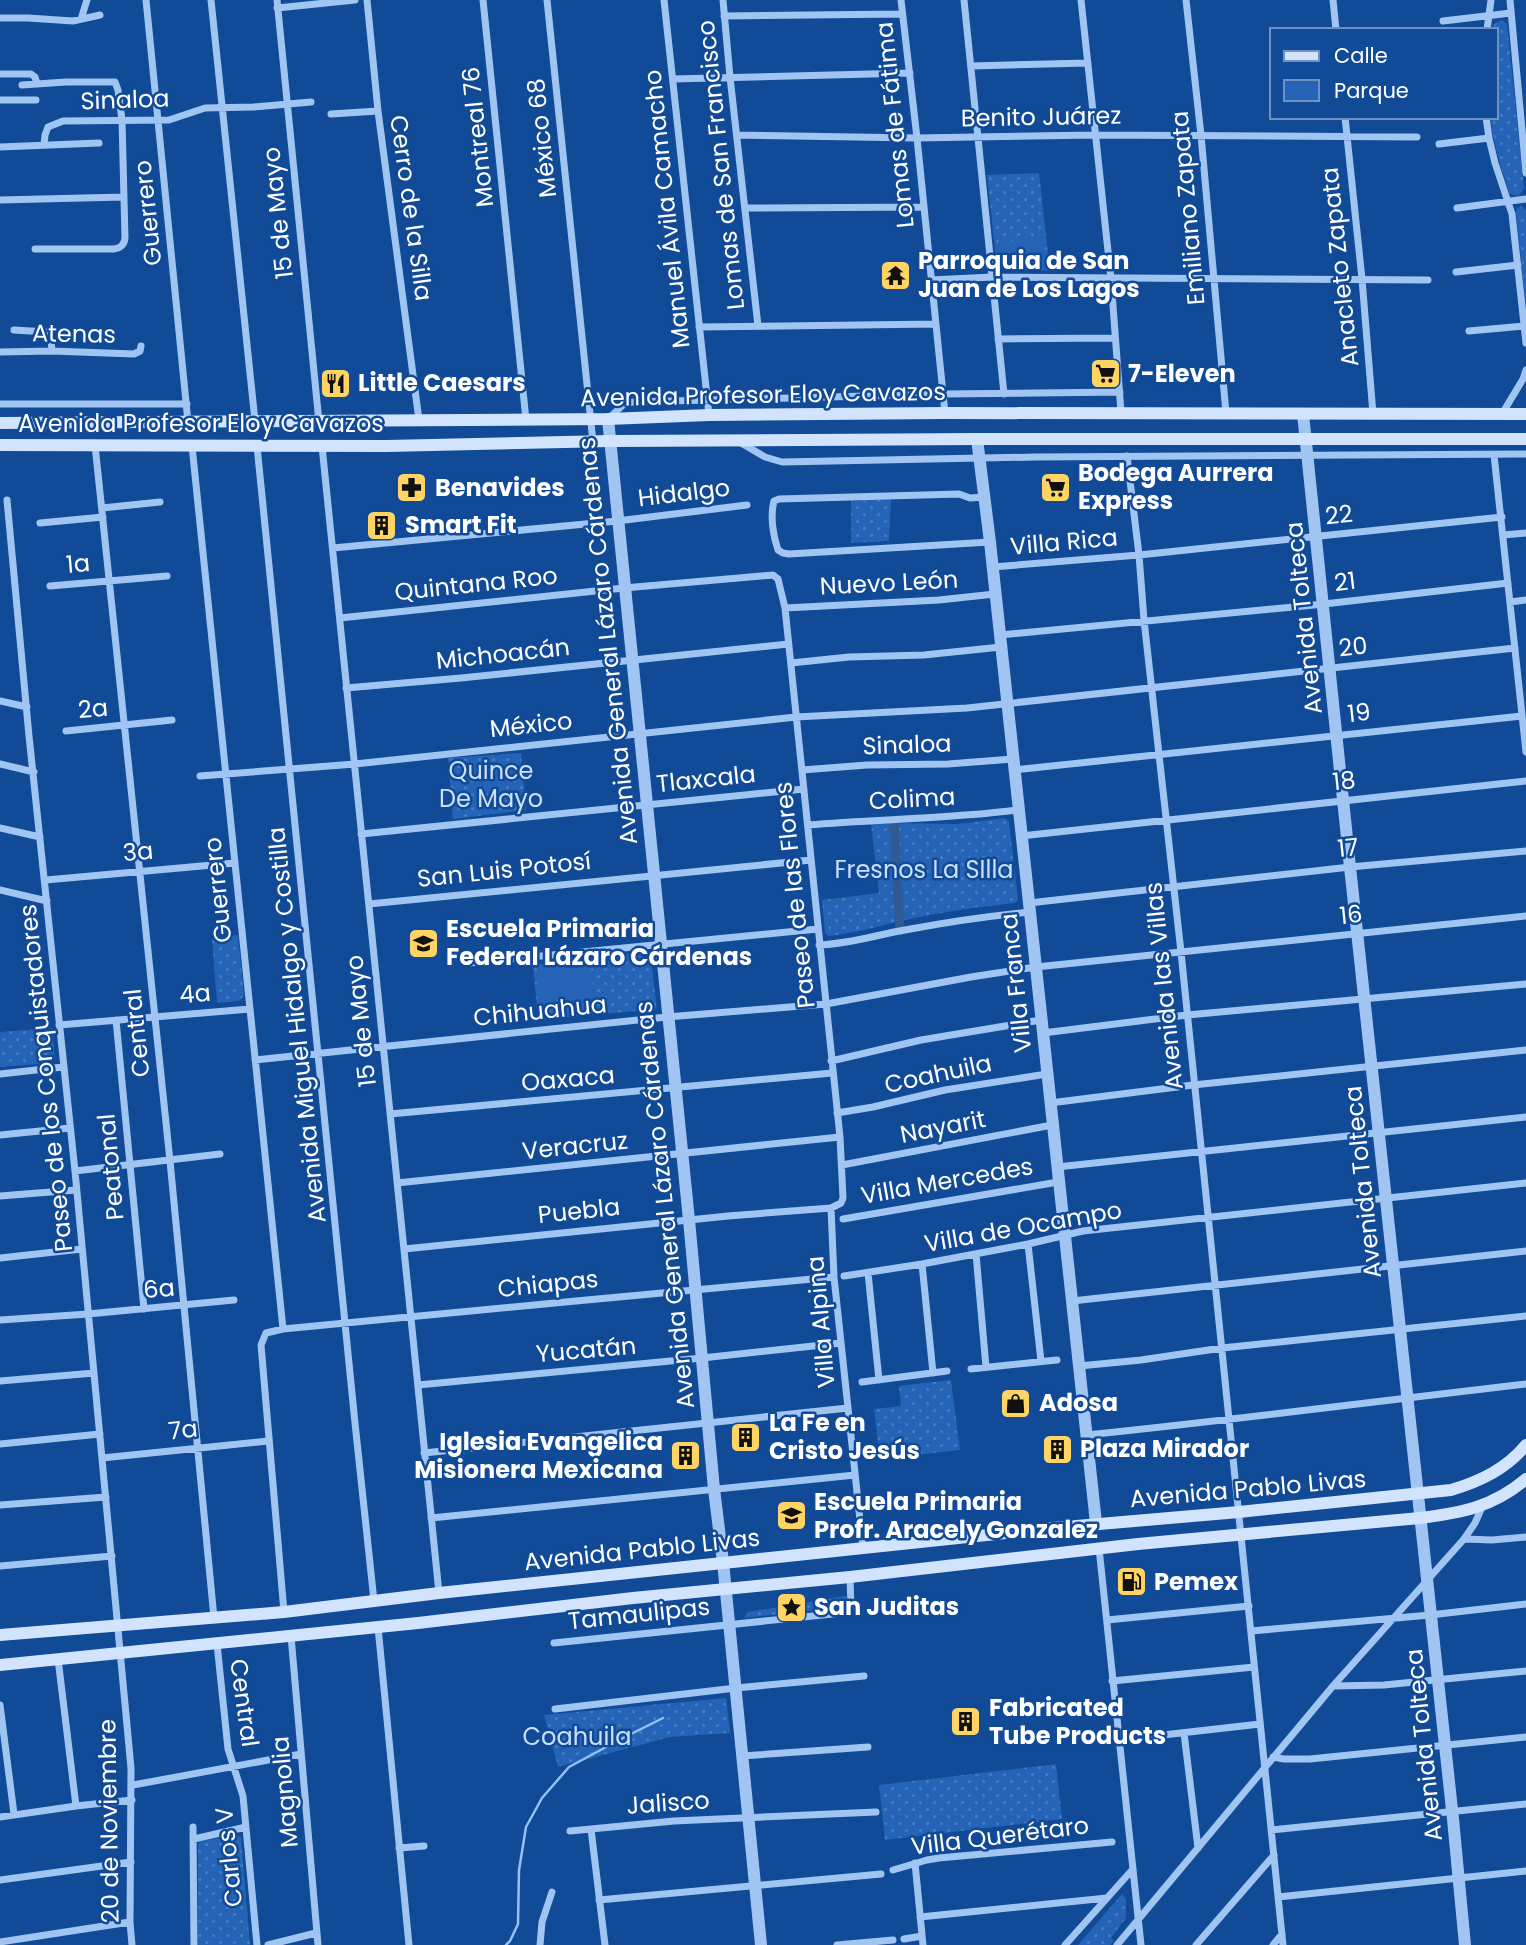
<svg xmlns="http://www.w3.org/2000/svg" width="1526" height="1945" font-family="Poppins,sans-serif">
	<defs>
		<pattern id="green-dots" width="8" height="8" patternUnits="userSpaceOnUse" patternTransform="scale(1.75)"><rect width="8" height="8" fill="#2463b6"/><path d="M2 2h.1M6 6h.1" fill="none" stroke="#457ac1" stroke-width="1.8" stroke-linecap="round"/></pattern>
	</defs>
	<rect width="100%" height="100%" fill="#114a96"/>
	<path fill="url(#green-dots)" d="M1502,20L1507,24L1524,189L1518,196L1510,194C1501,169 1494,144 1490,117H1496V30H1492L1494,24Z
		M1039,173L1050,271L997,269L987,175Z
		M1521,206L1526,210V306L1516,212L1517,208Z
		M891,499L889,541L851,543V501Z
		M521,753L526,810L453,819L448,758Z
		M1004,818L1009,821L1018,900L1015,903C978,907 941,912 905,920C880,926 855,933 829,936L825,933L822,900L879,893L871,823L959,824Z
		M238,935L244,996L239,1001L217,1003L212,939Z
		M650,951L657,1009L538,1020L533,965Z
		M52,1028L55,1059L50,1063L0,1067V1032Z
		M951,1380L960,1450L880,1459L874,1409L901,1406L899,1386Z
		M845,1596L847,1597V1607L744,1618L748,1612Z
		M726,1698L730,1733L670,1737L558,1767L544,1715Z
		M1056,1764L1062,1819L885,1840L879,1785Z
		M238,1835L241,1838L250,1945H198V1844L202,1841Z
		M1122,1894L1126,1899V1918L1111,1938L1114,1941L1110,1945H1078Z"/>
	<path fill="#2463b6" d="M1042,238L1044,263L1000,267L998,242Z
		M591,965L594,1002L542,1007L540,969Z"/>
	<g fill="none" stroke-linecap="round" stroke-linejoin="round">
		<path stroke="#93c0f7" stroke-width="2.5" d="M506,1945L510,1941L518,1924L519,1870L526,1827L542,1798L569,1767L619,1740L663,1718"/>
		<path stroke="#315a93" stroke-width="9" d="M894,823L900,931"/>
		<path stroke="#a1c5f3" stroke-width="7" d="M146,0L188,422
			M211,0L255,421
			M277,0L319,422
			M367,0L378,111L419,420
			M483,0L526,420
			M547,0L593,442
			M664,0L709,415
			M723,0L730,77L758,326
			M901,0L917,138L945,413
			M964,0L1004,394
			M1081,0L1111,279L1121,412
			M1186,0L1201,135L1226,413
			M1333,0L1336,30
			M1510,0L1526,173
			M277,8L355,0
			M724,16L902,14
			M0,18H28L73,21L100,15
			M81,19L87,0
			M1443,21L1511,13
			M1487,30L1491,0
			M971,66L1088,63
			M0,74H31L35,77L37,84
			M673,79L910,73
			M22,85L66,82H115L118,90L122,120L125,238C124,247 118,249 110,249H35
			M0,100H36
			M331,114L378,111
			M1345,117L1362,279L1373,414
			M1486,117L1489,138L1495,163L1512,214L1526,343
			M737,135L917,138L1095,135L1417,137
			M1439,144L1489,138
			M44,145L45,135L48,127L63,121L169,120L205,108L253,107L311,102
			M0,147L99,143
			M0,200L124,197
			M745,208L924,207
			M1457,208L1526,199
			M1456,272L1518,265
			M931,280L992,277L1428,280
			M699,327L936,324
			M14,330L47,332L51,339L52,351
			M1469,331L1524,326
			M998,339L1115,338
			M0,352L52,351L134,354L140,351L141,346
			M0,404H187
			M1502,414L1523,379L1526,370
			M608,419L623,405L633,402L943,394L1120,392
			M741,443L765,457L782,462L1036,457L1526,454
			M95,445L170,1161L214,1618
			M192,446L283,1329
			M257,446L355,1423L374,1601
			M322,446L439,1593
			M1494,455L1526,752
			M1127,456L1139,555L1144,620L1181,952L1283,1945
			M985,497L970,498L959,494L779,499L774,501C770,516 773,536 778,550L783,553L789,554L990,542
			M7,500L29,736L75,1171L131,1768L130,1922L132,1945
			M102,508L160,502
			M40,523L103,517
			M1503,535L1526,533
			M333,548L617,521L747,505
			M993,567L1139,555L1502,517
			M50,586L167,576
			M1510,602L1526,600
			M785,608L939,600L995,594
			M340,618L624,588L773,575L778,579L785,608L840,1137L843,1198L841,1203L831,1208L728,1216L404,1249
			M1000,635L1324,604L1508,583
			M791,663L849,657L924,655L1001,647
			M346,688L461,678L788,644
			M0,701L27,707
			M66,731L172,720
			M0,764L34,772
			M802,770L867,765L948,764L1013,759
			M1014,770L1522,716
			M200,776L355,764L796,717L967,708L1515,648
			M808,825C878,819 948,819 1018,810
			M0,828L40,837
			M361,834L804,789
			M1021,836L1526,781
			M46,880L235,863
			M0,890L47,901
			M1029,903L1350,867L1526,851
			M369,904L811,860
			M819,945C849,944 876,935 905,930C947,922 988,916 1030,912
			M469,963L818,929
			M116,1020L144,1309
			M59,1025L250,1009
			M1043,1033L1187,1015L1526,984
			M255,1060L667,1017L826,1004L971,977L1036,967L1526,916
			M831,1061L921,1040L1041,1020
			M0,1074L63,1067
			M1050,1103L1193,1085L1526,1050
			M837,1113L873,1107L945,1090L1047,1074
			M390,1114L832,1073
			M0,1135L70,1128
			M842,1165L1052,1125
			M1057,1167L1526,1117
			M75,1171L220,1154
			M397,1183L840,1137
			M0,1196L76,1190
			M831,1208L834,1277L863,1548
			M843,1219L1058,1182
			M1028,1244L1041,1361
			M976,1254L986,1367
			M0,1258L82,1249
			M922,1264L933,1373
			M868,1273L879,1380
			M844,1276L922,1264L1028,1244L1083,1231L1526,1183
			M1072,1301L1526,1251
			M0,1320L88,1314L234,1300
			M1079,1366L1141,1360L1222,1348L1526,1316
			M971,1369L1057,1360
			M0,1381L94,1373
			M862,1382L947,1371
			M418,1385L702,1358L841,1343
			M1086,1435C1233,1420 1379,1401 1526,1384
			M0,1444L100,1434
			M424,1453C566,1439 707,1422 848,1408
			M102,1458L268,1441
			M0,1505L106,1497
			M431,1518L855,1475
			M1464,1539L1492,1540L1526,1537
			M1099,1548L1141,1945
			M0,1566L112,1556
			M284,1612L261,1345L266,1333L283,1329C467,1312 650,1293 834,1277
			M1107,1620L1249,1606
			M378,1627L409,1945
			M1251,1631L1430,1615L1526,1604
			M291,1636L318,1945
			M554,1643L842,1613L851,1608L850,1577
			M217,1644L228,1749L243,1796L257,1945
			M58,1659L76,1806
			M1112,1681L1254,1667
			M1333,1686L1384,1685L1526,1671
			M0,1705L14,1814
			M555,1709L736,1688L864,1676
			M1184,1733L1198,1848
			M1119,1740L1260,1724
			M742,1756L868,1747
			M1273,1757L1284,1759H1310L1526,1737
			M133,1785L301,1754
			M0,1817L76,1806L132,1800
			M193,1827L194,1945
			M591,1829L605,1945
			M1271,1830L1526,1804
			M570,1831L674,1821L876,1812
			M194,1839L246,1827
			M399,1848L424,1846
			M915,1863L923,1945
			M893,1870L927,1860L939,1858L1112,1842
			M0,1880L131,1862
			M1278,1897L1526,1871
			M599,1900L881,1874
			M920,1917L1107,1898
			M904,1939L922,1936
			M0,1942L130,1922
			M268,1945L316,1933
			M540,1945L542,1922L552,1892
			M837,1945L893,1940
			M1065,1945L1133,1869
			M1117,1945L1333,1686L1464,1539L1475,1523L1482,1507
			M1196,1945L1274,1855
			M1273,1945L1282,1934"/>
		<path stroke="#a1c5f3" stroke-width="12" d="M1303,414L1350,867L1453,1819L1465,1945
			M608,419L689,1220L714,1489L723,1562L761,1945
			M977,439L990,542L1096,1523"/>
		<path stroke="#d1e3fd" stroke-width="12" d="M0,423L608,419L709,415L945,413L1526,414
			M0,445L387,446L610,441L977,439H1526
			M0,1635L284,1612L439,1593L1053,1528L1239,1512L1451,1490C1481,1481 1506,1469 1526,1445
			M0,1665L418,1623L633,1598L850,1577L1138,1544L1420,1518C1461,1513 1493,1507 1526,1479"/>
	</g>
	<defs>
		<symbol id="temple-square" viewBox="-11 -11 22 22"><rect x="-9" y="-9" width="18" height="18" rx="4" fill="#ffd463" stroke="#114a96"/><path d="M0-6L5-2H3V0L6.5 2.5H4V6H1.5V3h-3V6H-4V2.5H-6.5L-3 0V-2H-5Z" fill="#111"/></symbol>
		<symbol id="supermarket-square" viewBox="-11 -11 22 22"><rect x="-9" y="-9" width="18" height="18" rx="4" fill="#ffd463" stroke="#114a96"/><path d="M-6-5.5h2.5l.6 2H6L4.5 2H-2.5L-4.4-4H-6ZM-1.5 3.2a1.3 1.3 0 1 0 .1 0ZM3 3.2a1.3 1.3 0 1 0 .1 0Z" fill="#111"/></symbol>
		<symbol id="restaurant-square" viewBox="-11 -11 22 22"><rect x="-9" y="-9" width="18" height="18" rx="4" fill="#ffd463" stroke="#114a96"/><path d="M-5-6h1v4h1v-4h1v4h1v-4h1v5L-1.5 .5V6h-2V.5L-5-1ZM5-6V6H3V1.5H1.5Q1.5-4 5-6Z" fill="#111"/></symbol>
		<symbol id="pharmacy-square" viewBox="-11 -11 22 22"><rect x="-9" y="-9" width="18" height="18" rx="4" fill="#ffd463" stroke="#114a96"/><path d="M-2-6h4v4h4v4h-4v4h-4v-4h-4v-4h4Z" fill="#111"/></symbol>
		<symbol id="building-square" viewBox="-11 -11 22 22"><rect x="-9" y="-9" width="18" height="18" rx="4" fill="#ffd463" stroke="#114a96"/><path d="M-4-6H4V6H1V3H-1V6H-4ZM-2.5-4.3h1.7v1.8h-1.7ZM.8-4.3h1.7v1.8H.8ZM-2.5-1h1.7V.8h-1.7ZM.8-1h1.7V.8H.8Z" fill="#111"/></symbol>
		<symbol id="school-square" viewBox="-11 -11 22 22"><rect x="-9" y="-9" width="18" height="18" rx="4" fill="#ffd463" stroke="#114a96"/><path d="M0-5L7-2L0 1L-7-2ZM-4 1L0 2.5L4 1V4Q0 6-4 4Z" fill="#111"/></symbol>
		<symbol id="shop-square" viewBox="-11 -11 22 22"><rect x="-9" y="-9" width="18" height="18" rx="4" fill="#ffd463" stroke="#114a96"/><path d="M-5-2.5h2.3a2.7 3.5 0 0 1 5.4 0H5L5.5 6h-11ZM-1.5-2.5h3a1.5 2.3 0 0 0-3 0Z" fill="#111"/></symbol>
		<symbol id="fuel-square" viewBox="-11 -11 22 22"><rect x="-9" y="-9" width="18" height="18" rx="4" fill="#ffd463" stroke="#114a96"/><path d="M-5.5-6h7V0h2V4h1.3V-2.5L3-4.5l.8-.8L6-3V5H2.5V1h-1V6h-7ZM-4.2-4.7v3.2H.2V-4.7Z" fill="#111"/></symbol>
		<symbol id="sight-square" viewBox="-11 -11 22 22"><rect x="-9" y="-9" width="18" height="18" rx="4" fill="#ffd463" stroke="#114a96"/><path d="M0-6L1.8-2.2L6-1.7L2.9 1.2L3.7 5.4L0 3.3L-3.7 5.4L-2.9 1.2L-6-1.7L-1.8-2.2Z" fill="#111"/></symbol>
	</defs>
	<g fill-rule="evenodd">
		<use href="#temple-square" x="878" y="258" width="35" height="35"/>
		<use href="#supermarket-square" x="1088" y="356" width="35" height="35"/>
		<use href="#restaurant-square" x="318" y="366" width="35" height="35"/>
		<use href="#supermarket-square" x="1038" y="470" width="35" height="35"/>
		<use href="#pharmacy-square" x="394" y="470" width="35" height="35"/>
		<use href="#building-square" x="364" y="508" width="35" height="35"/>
		<use href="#school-square" x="406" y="926" width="35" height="35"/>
		<use href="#shop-square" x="998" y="1386" width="35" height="35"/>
		<use href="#building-square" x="728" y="1420" width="35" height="35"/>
		<use href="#building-square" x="1040" y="1432" width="35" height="35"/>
		<use href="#building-square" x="668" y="1438" width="35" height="35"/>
		<use href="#school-square" x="774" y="1498" width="35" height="35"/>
		<use href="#fuel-square" x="1114" y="1564" width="35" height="35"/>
		<use href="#sight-square" x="774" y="1590" width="35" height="35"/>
		<use href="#building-square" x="948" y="1704" width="35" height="35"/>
	</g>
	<g text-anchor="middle" stroke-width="5" stroke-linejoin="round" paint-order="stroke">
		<g font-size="24" fill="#fff" stroke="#114a96">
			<text transform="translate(125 100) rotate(-2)" y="8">Sinaloa</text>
			<text transform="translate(1041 117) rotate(-1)" y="8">Benito Juárez</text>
			<text transform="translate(895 125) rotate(-96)" y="8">Lomas de Fátima</text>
			<text transform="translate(478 137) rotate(-96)" y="8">Montreal 76</text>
			<text transform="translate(542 138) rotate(-96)" y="8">México 68</text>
			<text transform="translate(721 165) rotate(-96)" y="8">Lomas de San Francisco</text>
			<text transform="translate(411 208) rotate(82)" y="8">Cerro de la Silla</text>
			<text transform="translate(1188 208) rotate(-95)" y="8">Emiliano Zapata</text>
			<text transform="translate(667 209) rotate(-96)" y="8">Manuel Ávila Camacho</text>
			<text transform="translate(148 213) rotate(-96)" y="8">Guerrero</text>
			<text transform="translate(278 213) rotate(-96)" y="8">15 de Mayo</text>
			<text transform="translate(1340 267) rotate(-96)" y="8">Anacleto Zapata</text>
			<text transform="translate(74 334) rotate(1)" y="8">Atenas</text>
			<text transform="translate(763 395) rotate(-1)" y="8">Avenida Profesor Eloy Cavazos</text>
			<text x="201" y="432">Avenida Profesor Eloy Cavazos</text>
			<text transform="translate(684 493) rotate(-7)" y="8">Hidalgo</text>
			<text transform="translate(1339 515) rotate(-6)" y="8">22</text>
			<text transform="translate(1064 542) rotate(-5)" y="8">Villa Rica</text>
			<text transform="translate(78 564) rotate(-5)" y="8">1a</text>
			<text transform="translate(1345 582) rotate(-7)" y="8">21</text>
			<text transform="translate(889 583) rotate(-3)" y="8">Nuevo León</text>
			<text transform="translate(476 584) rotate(-6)" y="8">Quintana Roo</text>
			<text transform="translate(1304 618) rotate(-96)" y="8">Avenida Tolteca</text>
			<text transform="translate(608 641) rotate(-96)" y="8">Avenida General Lázaro Cárdenas</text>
			<text transform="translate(1353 647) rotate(-6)" y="8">20</text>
			<text transform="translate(503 654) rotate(-6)" y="8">Michoacán</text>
			<text transform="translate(93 709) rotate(-5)" y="8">2a</text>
			<text transform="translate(1359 713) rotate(-6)" y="8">19</text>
			<text transform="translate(531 725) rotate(-6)" y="8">México</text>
			<text transform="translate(907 745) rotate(-2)" y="8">Sinaloa</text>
			<text transform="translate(706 779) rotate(-6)" y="8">Tlaxcala</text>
			<text transform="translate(1344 781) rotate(-6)" y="8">18</text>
			<text transform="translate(912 799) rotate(-3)" y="8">Colima</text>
			<text transform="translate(1348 848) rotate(-6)" y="8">17</text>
			<text transform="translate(138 852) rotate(-5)" y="8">3a</text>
			<text transform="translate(504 870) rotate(-6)" y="8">San Luis Potosí</text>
			<text transform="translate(218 890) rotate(-96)" y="8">Guerrero</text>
			<text transform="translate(795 895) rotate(-96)" y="8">Paseo de las Flores</text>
			<text transform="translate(1351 915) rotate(-6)" y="8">16</text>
			<text transform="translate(1016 983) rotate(-96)" y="8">Villa Franca</text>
			<text transform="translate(1164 986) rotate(-96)" y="8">Avenida las Villas</text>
			<text transform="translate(195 994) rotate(-5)" y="8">4a</text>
			<text transform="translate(540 1011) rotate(-6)" y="8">Chihuahua</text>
			<text transform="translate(361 1021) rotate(-96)" y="8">15 de Mayo</text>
			<text transform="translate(297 1025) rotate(-96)" y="8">Avenida Miguel Hidalgo y Costilla</text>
			<text transform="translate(137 1033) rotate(-96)" y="8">Central</text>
			<text transform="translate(938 1074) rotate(-12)" y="8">Coahuila</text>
			<text transform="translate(46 1078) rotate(-96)" y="8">Paseo de los Conquistadores</text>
			<text transform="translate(568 1079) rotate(-5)" y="8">Oaxaca</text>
			<text transform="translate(943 1127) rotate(-11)" y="8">Nayarit</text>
			<text transform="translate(575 1146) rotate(-6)" y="8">Veracruz</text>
			<text transform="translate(111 1167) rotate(-95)" y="8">Peatonal</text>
			<text transform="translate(947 1181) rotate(-10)" y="8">Villa Mercedes</text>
			<text transform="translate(1363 1182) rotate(-96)" y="8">Avenida Tolteca</text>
			<text transform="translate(665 1205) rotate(-96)" y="8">Avenida General Lázaro Cárdenas</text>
			<text transform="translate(579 1211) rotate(-6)" y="8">Puebla</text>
			<text transform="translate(1023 1227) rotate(-10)" y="8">Villa de Ocampo</text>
			<text transform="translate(548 1284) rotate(-6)" y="8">Chiapas</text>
			<text transform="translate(159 1289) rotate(-5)" y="8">6a</text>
			<text transform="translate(821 1322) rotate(-95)" y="8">Villa Alpina</text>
			<text transform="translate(586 1350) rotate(-5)" y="8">Yucatán</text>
			<text transform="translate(183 1430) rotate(-6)" y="8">7a</text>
			<text transform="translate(1248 1489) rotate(-5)" y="8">Avenida Pablo Livas</text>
			<text transform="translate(642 1550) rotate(-6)" y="8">Avenida Pablo Livas</text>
			<text transform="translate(639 1614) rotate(-6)" y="8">Tamaulipas</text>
			<text transform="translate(244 1703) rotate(82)" y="8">Central</text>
			<text transform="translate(1424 1745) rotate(-96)" y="8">Avenida Tolteca</text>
			<text transform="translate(285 1792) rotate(-95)" y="8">Magnolia</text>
			<text transform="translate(668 1803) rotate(-4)" y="8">Jalisco</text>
			<text transform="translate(109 1821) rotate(-91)" y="8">20 de Noviembre</text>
			<text transform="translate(1000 1836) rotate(-7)" y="8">Villa Querétaro</text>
			<text transform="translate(229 1857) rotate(-96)" y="8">Carlos V</text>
		</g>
		<g font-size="24" font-weight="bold" fill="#fff" stroke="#114a96" text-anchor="start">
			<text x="918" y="269">Parroquia de San<tspan x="918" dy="28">Juan de Los Lagos</tspan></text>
			<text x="1128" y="382">7-Eleven</text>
			<text x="358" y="391">Little Caesars</text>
			<text x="1078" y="481">Bodega Aurrera<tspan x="1078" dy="28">Express</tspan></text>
			<text x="435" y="496">Benavides</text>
			<text x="405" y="533">Smart Fit</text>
			<text x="446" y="937">Escuela Primaria<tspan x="446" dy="28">Federal Lázaro Cárdenas</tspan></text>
			<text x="1039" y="1411">Adosa</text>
			<text x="769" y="1431">La Fe en<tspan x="769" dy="28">Cristo Jesús</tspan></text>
			<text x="663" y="1450" text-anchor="end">Iglesia Evangelica<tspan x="663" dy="28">Misionera Mexicana</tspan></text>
			<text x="1080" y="1457">Plaza Mirador</text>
			<text x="814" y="1510">Escuela Primaria<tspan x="814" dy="28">Profr. Aracely Gonzalez</tspan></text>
			<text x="1154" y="1590">Pemex</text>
			<text x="814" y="1615">San Juditas</text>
			<text x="989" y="1716">Fabricated<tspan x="989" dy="28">Tube Products</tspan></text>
		</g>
		<g font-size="24" fill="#c9e0fe" stroke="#114a96">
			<text x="491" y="779">Quince<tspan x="491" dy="28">De Mayo</tspan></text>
			<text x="924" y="878">Fresnos La SIlla</text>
			<text x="577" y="1745">Coahuila</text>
		</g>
	</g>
	<rect x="1270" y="28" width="228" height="91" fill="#114a96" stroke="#7092c0" stroke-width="2"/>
	<rect x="1284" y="51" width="35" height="10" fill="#d1e3fd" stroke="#7092c0" stroke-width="2"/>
	<text x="1334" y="63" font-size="21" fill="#ffffff">Calle</text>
	<rect x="1284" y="80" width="35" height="21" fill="#2463b6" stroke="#7092c0" stroke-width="2"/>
	<text x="1334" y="98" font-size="21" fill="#ffffff">Parque</text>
</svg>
